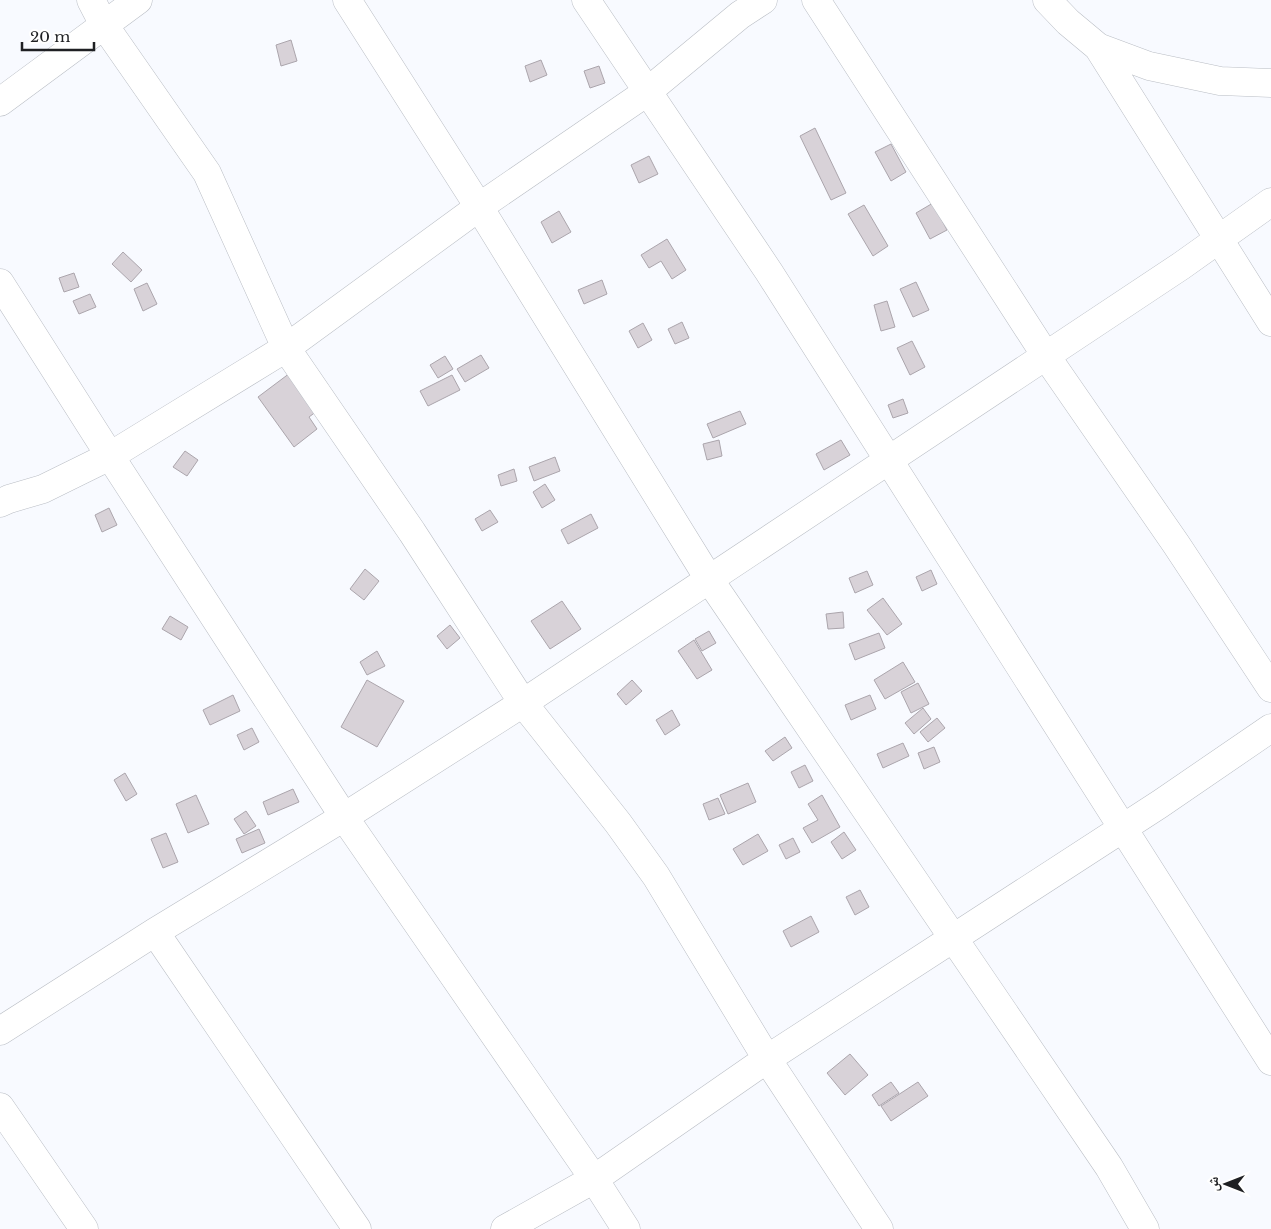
<svg xmlns="http://www.w3.org/2000/svg" width="1271" height="1229" font-family="'Libre Baskerville','Noto Naskh Arabic',serif">
	<rect width="100%" height="100%" fill="#f8faff"/>
	<path fill="#d8d2d8" stroke="#aba5ac" d="M291,40L297,61L281,66L276,45Z
		M541,60L547,75L530,82L525,66Z
		M599,66L605,83L590,88L584,71Z
		M815,128L846,193L831,200L800,136Z
		M891,144L906,172L891,181L875,152Z
		M649,156L658,174L639,183L631,165Z
		M933,203L947,230L930,239L916,213Z
		M864,205L888,246L873,256L848,214Z
		M559,211L571,232L552,243L541,222Z
		M667,239L686,270L672,279L661,261L649,268L641,255Z
		M123,252L142,270L131,282L112,264Z
		M74,273L79,287L64,292L59,278Z
		M602,280L607,294L584,304L578,290Z
		M916,282L929,310L913,317L900,289Z
		M147,283L157,304L143,311L134,289Z
		M90,294L96,307L79,314L73,301Z
		M887,301L895,327L881,331L874,305Z
		M682,322L689,338L675,344L668,329Z
		M643,323L652,340L638,348L629,331Z
		M912,341L925,367L910,375L897,348Z
		M481,355L489,368L465,382L457,369Z
		M445,356L453,369L438,378L430,365Z
		M294,370L321,408L309,417L317,429L294,447L258,397Z
		M452,375L460,390L428,406L420,391Z
		M903,399L908,413L893,418L888,405Z
		M740,411L746,424L713,438L707,424Z
		M719,440L722,456L707,460L703,444Z
		M841,440L850,455L824,470L816,454Z
		M185,451L198,460L187,476L173,467Z
		M555,457L560,471L534,481L529,467Z
		M514,469L517,481L501,486L498,475Z
		M545,484L555,500L542,508L533,492Z
		M109,508L117,525L102,532L95,515Z
		M490,510L498,522L482,531L475,519Z
		M591,514L598,528L568,544L561,530Z
		M365,569L379,581L364,600L350,589Z
		M931,570L937,584L922,591L916,577Z
		M867,571L873,585L855,593L849,578Z
		M883,598L902,624L887,635L867,610Z
		M562,601L581,629L550,649L531,621Z
		M843,612L844,628L828,629L826,614Z
		M170,616L188,627L181,640L162,629Z
		M450,625L460,638L447,649L437,636Z
		M709,631L716,643L702,651L695,639Z
		M879,633L885,648L855,660L849,644Z
		M694,640L712,670L697,679L678,651Z
		M377,651L385,666L367,675L360,662Z
		M903,662L915,682L885,699L874,680Z
		M367,680L404,701L377,747L341,727Z
		M632,680L642,691L626,705L617,694Z
		M918,683L929,704L911,713L901,692Z
		M233,695L240,711L210,725L203,710Z
		M870,695L876,709L851,720L845,705Z
		M923,708L931,719L914,734L905,723Z
		M672,710L680,725L665,735L656,720Z
		M937,718L945,728L928,742L920,732Z
		M252,728L259,742L244,750L237,735Z
		M785,737L792,748L773,761L765,751Z
		M903,743L909,756L883,768L877,754Z
		M934,747L940,762L924,769L918,753Z
		M805,765L813,781L799,788L791,772Z
		M125,773L137,794L126,801L114,780Z
		M748,783L756,802L728,814L720,795Z
		M293,789L299,802L268,815L263,802Z
		M196,795L209,824L188,833L176,804Z
		M822,795L840,827L812,843L803,828L818,820L808,804Z
		M718,798L725,814L709,820L703,804Z
		M246,811L256,826L244,834L234,819Z
		M259,829L265,843L242,853L236,839Z
		M844,832L856,850L842,859L831,842Z
		M166,833L178,862L163,868L151,839Z
		M758,834L768,851L743,865L733,849Z
		M793,838L800,852L786,859L779,845Z
		M860,890L869,907L855,915L846,897Z
		M811,916L819,932L791,947L783,931Z
		M850,1054L868,1075L845,1095L827,1073Z
		M891,1082L899,1093L879,1106L872,1095Z
		M918,1082L928,1096L891,1121L881,1106Z"/>
	<g fill="none" stroke-linecap="round" stroke-linejoin="round">
		<defs>
			<path id="minor" d="M91,0L104,25L207,173L286,348L412,532L523,703L618,823L656,876L767,1059L879,1229
				M347,0L479,207L709,579L1109,1167L1145,1229
				M586,0L769,272L1271,1061
				M816,0L1046,356L1176,544L1271,688
				M1047,0L1068,22L1098,47L1149,66L1220,81L1271,83
				M1098,47L1271,322
				M0,102L138,0
				M0,283L110,456L344,817L594,1179L626,1229
				M0,503L9,499L43,489L110,456L286,348L479,207L647,92L740,15L763,0
				M155,932L357,1229
				M0,1031L155,932L344,817L523,703L1181,266L1271,202
				M0,1107L84,1229
				M505,1229L594,1179L767,1059L1160,804L1271,728"/>
		</defs>
		<use href="#minor" stroke="#babec5" stroke-width="29"/>
		<use href="#minor" stroke="#fff" stroke-width="28"/>
	</g>
	<g transform="translate(1226 1184) rotate(270)" stroke="#ffffff" stroke-width="4" paint-order="stroke">
	<path d="M0-4L9 19L0 12L-9 19Z" fill="#1f2023"/>
	<text y="-8" font-size="14" font-weight="bold" text-anchor="middle" fill="#1f2023">ش</text>
	</g>
	<path d="M22 42v8h72v-8" fill="none" stroke="#1f2023" stroke-width="2.5"/>
	<text x="30" y="42" font-size="15" fill="#1f2023" stroke="#ffffff" stroke-width="4" paint-order="stroke">20 m</text>
</svg>
